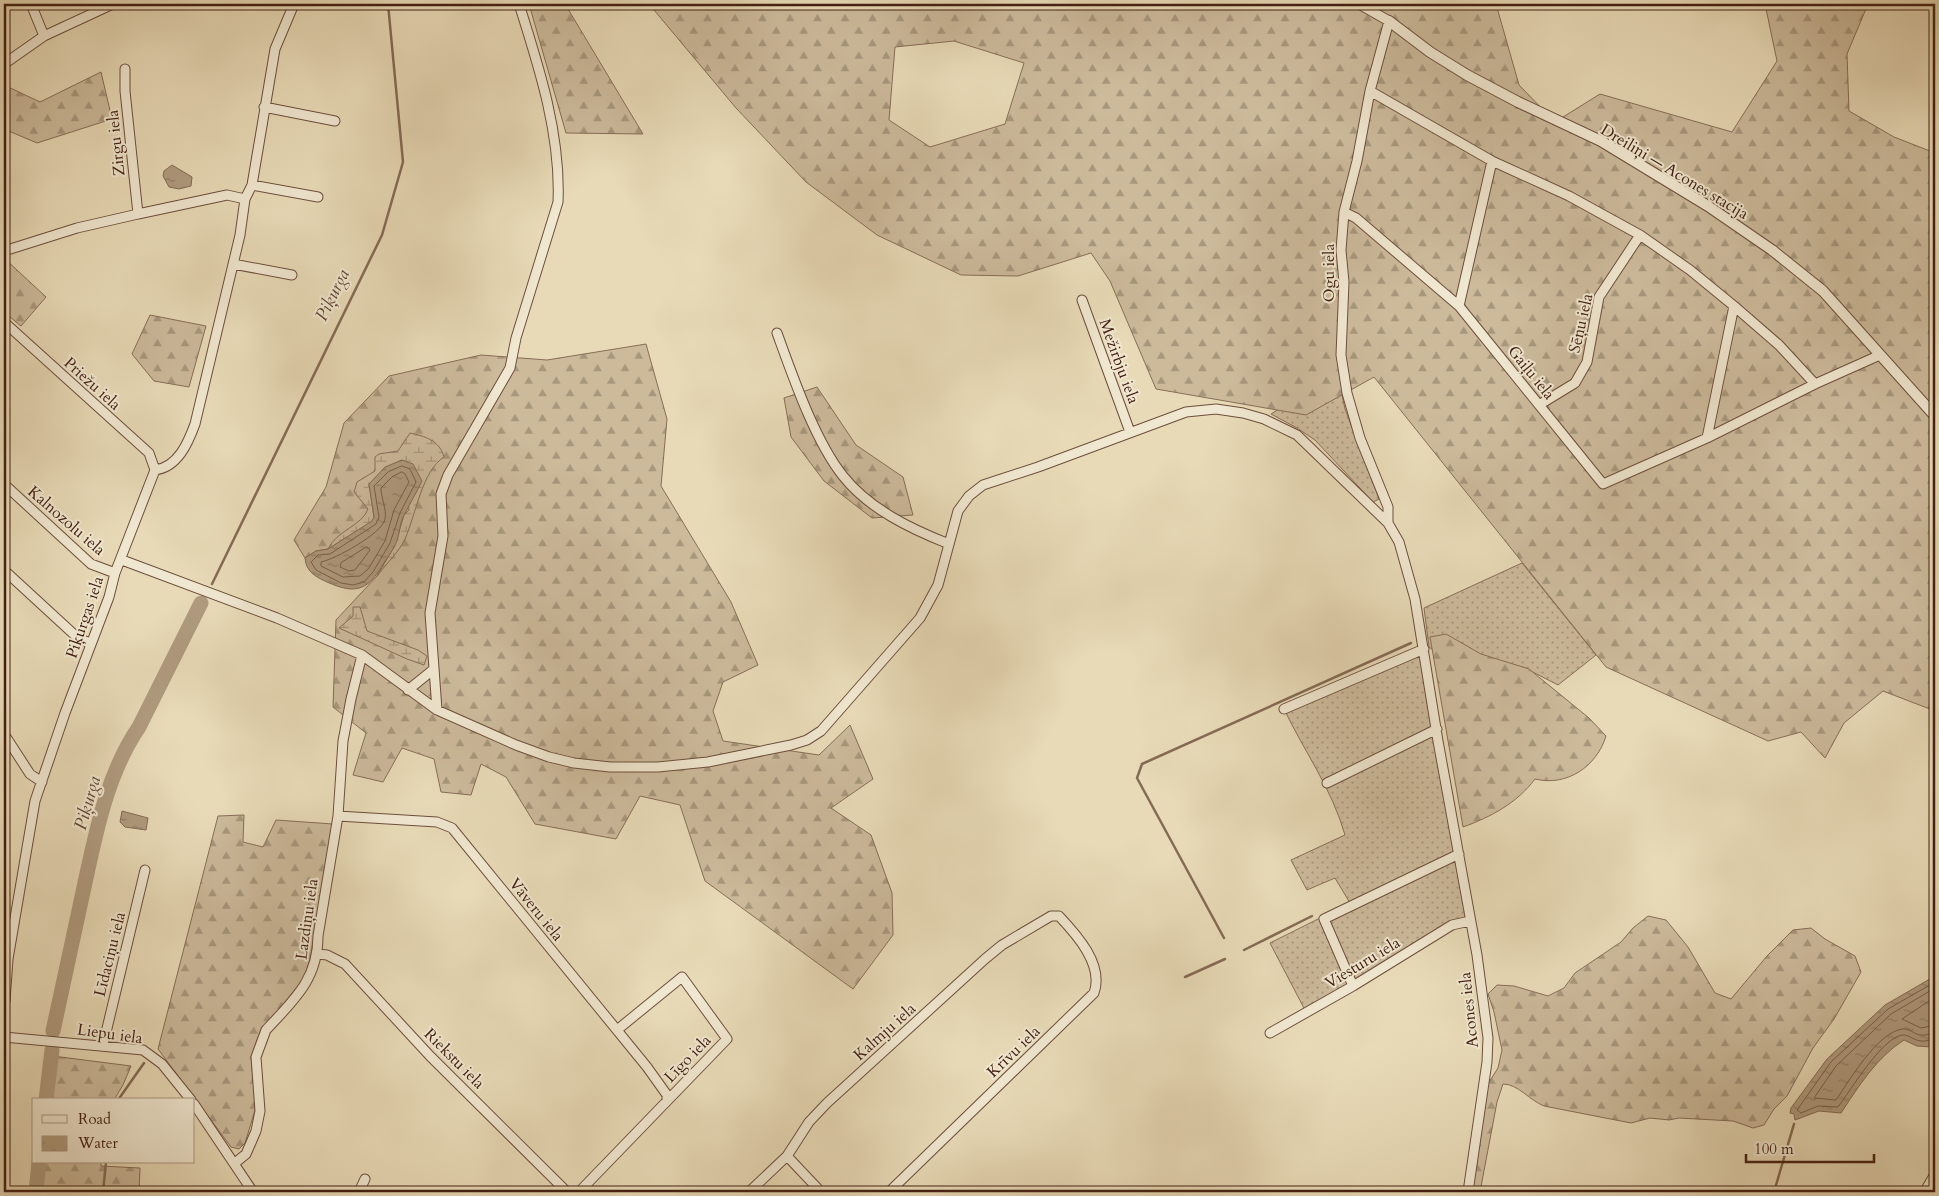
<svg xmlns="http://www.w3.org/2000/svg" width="1939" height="1196" font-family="Cardo,serif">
	<defs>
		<pattern id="grass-dots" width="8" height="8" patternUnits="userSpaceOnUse" patternTransform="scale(1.25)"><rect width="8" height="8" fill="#ccba9b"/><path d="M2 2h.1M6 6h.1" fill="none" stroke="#a7977d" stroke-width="1.8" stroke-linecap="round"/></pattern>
		<pattern id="forest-firs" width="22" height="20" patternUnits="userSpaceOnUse" patternTransform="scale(1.25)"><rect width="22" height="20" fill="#ccba9b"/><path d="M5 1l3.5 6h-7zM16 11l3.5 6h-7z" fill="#a7977d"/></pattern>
		<pattern id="wetland-marsh" width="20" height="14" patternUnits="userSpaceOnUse" patternTransform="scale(1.25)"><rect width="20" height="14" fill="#ccba9b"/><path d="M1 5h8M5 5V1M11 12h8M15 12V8" fill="none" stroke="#a7977d"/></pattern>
		<pattern id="water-ripples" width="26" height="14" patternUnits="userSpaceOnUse" patternTransform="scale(1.25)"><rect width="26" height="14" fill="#b09b7f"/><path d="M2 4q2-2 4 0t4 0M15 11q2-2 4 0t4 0" fill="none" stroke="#917e67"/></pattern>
	</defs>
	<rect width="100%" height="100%" fill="#e8dab7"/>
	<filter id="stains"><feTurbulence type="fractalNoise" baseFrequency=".004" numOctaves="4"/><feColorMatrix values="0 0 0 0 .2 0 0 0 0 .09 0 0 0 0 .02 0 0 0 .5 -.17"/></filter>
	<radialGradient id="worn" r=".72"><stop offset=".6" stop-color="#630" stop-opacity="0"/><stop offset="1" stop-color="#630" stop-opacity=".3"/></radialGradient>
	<path fill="url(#grass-dots)" stroke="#886d57" d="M1337,372L1345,409L1379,499L1373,502L1315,440L1297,428L1271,414Z
		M1522,563L1596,655L1558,685L1523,667L1465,673L1429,647L1424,608Z
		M1424,649L1470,921L1452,925L1306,1012L1270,943L1350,903L1335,878L1307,890L1291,860L1345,835C1332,789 1304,751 1284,709Z"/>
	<path fill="url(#forest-firs)" stroke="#886d57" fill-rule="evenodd" d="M529,4H565L643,134L566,133Z
		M649,4H1496L1519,85L1555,122L1600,94L1732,132L1777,61L1765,4H1868L1847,54L1849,111L1894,137L1935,153V711L1883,691L1844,723L1825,758L1801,732L1768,741L1606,667L1374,377L1306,415L1156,389L1110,281L1091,253L1018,276L961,275L877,235L806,182L736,108ZM954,41L1024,63L1005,124L930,147L889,120L895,47Z
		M101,72L112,119L37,143L4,129V85L40,102Z
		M4,258L46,297L21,326L4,312Z
		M150,315L206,326L189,387L154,381L132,354Z
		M646,344L667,419L661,486L731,602L758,665L723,682L713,711L723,741L819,755L850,725L873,779L831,808L871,835L892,893L893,935L853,989L705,881L680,805L640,796L616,839L535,824L506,777L481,764L471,795L441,792L434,759L402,748L383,782L353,775L366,733L333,707L336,620L377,576L395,545L373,514L328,549L316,551L305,558L294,540L326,487L344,423L389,376L481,355L547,360Z
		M817,387L856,445L903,477L913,515L872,518L824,481L791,437L784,398Z
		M1446,634L1481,654L1529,669L1589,718L1606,736C1597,766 1567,787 1535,779C1517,803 1491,817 1463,827L1430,637Z
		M244,815L243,842L263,847L276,820L333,824L310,959L303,980L260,1032L251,1057L256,1107L245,1143L239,1149L231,1147L158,1049L218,816Z
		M1648,916L1666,920L1688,947L1715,993L1731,999L1767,956L1793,930L1811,928L1825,939L1855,956L1861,972L1834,1019L1813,1048L1787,1096L1774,1109L1764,1125L1753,1128L1733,1121L1679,1118L1669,1120L1650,1118L1631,1123L1544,1106C1529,1100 1518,1084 1503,1084L1497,1102L1480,1192H1468L1486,1087L1498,1068L1502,1050L1494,1012L1488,994L1497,985L1514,986L1548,996L1564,988L1575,973L1621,942L1633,928Z
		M45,1055L131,1066L123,1085L114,1100H40Z
		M34,1162H101V1166L140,1168L139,1192H31Z"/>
	<path fill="url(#wetland-marsh)" stroke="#886d57" d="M410,433C425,436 440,441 444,457C422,471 416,514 405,539C399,552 386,564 377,576L395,545L404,515L409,510L402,460L385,468L369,484L374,517L372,522L328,549C337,530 362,526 368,509L354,492L357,482L375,471V457L379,454L398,451Z
		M353,607H360L367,631L418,650L427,656L424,665L407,659L339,628L353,616Z"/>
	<path fill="url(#water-ripples)" stroke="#856a54" d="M172,165L192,177L191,186L179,189L169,187L163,176L164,171Z
		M402,460L413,464L422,481C416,493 410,504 404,515C400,522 400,530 398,537C396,546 390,554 385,561C369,589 358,596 327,582C316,577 306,572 305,558L316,551L328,549L372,521L374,517L369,484L385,467Z
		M122,811L148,818L146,830L125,827L120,822Z
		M1935,976V1041L1931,1047L1917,1046L1904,1040C1876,1058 1859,1086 1841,1113L1819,1111L1795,1120L1794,1114L1790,1113L1791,1108L1827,1059L1885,1005Z"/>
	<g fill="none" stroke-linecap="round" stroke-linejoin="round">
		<path stroke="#7a5e49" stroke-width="1" d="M402,466L410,469L416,482L400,513L390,543L373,572L364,582L353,585L341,583L316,570L311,562L318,555L330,554L376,524L379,517L374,486L388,472Z
			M402,472L405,474L409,482L394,510L385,541L369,568L360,576L343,577L321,566V562C335,559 382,534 385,519C387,510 381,498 381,488L392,477Z
			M367,547L370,550L355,570L349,571L340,567L341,563Z
			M1935,982L1888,1009L1831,1062L1797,1110L1801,1113L1818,1106L1838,1107C1851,1090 1881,1039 1902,1035C1908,1034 1915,1041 1921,1041C1927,1042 1930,1039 1935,1039
			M1935,988L1891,1014L1836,1066L1814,1098L1836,1100C1849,1081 1877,1033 1902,1029C1909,1028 1914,1034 1920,1035C1926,1036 1930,1033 1935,1032
			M1935,997L1902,1019L1921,1028L1935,1025"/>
		<path stroke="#856a54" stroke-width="2.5" d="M212,584L382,235L403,162L388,4
			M1224,938L1137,778L1142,764L1411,643
			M1244,950L1312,916
			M1185,977L1225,959
			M118,1100L144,1063
			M103,1192L106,1162
			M1774,1192L1794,1124"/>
		<path stroke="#b09b7f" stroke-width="15" d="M53,1031C63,985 73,938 83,892C95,837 106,775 139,727L201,603
			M46,1100L52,1050
			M36,1192L39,1162"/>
		<defs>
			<path id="minor" d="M31,4L44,36
				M1359,4L1389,21L1370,91L1357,161L1344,212L1341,250L1344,282L1341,355L1347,393L1360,438L1388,507V523
				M4,64L44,36L113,4
				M125,69V91L138,214L227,195L245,199
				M264,107L335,121
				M252,185L318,197
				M1344,212L1356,218L1459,306L1603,484L1707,438L1815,384L1779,345L1734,306L1690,270L1640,235L1569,196L1492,161L1370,91
				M4,251L77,228L138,214
				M233,264L292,275
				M1082,300L1130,432
				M1459,306L1492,161
				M4,322L149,453L155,470
				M777,333C793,377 815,441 843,476C869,509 911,529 949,544
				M1815,384L1880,355
				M1539,405L1575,383L1587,362L1599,297L1640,235
				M1707,438L1734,306
				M155,470C178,467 188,443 195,424L240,235L245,199L252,185L275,49L294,4
				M4,484L91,564L115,573
				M122,560L277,618L362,655L437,710L516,745L549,757L574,763L610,767H658L708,762L791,745L807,740L821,731L920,618L938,585L958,511L969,496L983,485L1038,467L1186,412L1216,409L1243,413L1264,419L1297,435L1388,523L1399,542L1415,599L1438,741L1477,955L1488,1038L1487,1062L1468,1192
				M4,570L79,639L91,643
				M408,690L434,669
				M1284,709L1424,649
				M437,710L430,613L443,536L441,494L448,475L510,368L516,338L558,202C561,135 539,67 519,4
				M4,734L30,774L42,782
				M1327,783L1437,729
				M338,816L437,822L452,828L647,1067L667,1095V1100
				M318,954L327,955L345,964L430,1056L567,1192
				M1353,986L1324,919L1459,854
				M5,1001L8,959L35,801L65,713L109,597L115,573L155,470
				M1270,1033L1353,986L1452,925L1470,921
				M4,1037L143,1050L162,1064L191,1100
				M103,1045L145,870
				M194,1104L253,1192
				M787,1156L821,1192
				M235,1163L246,1154L256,1131L260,1111L256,1057L266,1030C294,1000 318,979 318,936L338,816L343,741L351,699L362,655
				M359,1192L365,1179
				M579,1192L727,1039L682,977L617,1030
				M749,1192L787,1156L809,1122L827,1103L985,959L1002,945L1051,916H1059C1077,935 1104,965 1094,993L889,1192"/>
			<path id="tertiary" d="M1389,21L1430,52L1467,75L1518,102L1601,141L1708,206L1772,250L1823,291L1935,416
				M1925,1192L1935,1175"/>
		</defs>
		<use href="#minor" stroke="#6d4e3c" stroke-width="11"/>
		<use href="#tertiary" stroke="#6d4e3c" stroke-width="12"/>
		<use href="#minor" stroke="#f0e7d0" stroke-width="9"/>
		<use href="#tertiary" stroke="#f0e7d0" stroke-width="10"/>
	</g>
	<g text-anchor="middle" stroke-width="4" stroke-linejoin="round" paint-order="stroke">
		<g font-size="16" fill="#442013" stroke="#f0e7d0">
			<text transform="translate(115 143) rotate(-96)" y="6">Zirgu iela</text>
			<text transform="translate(1675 171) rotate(31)" y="6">Dreiliņi — Acones stacija</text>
			<text transform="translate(1328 273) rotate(-90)" y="6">Ogu iela</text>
			<text transform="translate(1580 323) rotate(-77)" y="6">Sēņu iela</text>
			<text transform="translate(1120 361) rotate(70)" y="6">Mežirbju iela</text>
			<text transform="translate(1532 372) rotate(51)" y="6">Gaiļu iela</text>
			<text transform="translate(93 383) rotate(42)" y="6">Priežu iela</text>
			<text transform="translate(67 520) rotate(41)" y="6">Kalnozolu iela</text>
			<text transform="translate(84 617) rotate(-71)" y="6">Piķurgas iela</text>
			<text transform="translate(537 909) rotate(51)" y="6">Vāveru iela</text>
			<text transform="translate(306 919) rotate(-82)" y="6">Lazdiņu iela</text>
			<text transform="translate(109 954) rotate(-76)" y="6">Līdaciņu iela</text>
			<text transform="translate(1362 962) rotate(-31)" y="6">Viesturu iela</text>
			<text transform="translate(1468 1010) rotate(-96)" y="6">Acones iela</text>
			<text transform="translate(884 1031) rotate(-42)" y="6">Kalmju iela</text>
			<text transform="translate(110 1033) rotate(8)" y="6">Liepu iela</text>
			<text transform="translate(1013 1051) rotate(-44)" y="6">Krīvu iela</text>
			<text transform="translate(455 1058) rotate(45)" y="6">Riekstu iela</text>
			<text transform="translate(687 1058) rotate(-46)" y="6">Līgo iela</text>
		</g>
		<g font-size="18" font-style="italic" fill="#644533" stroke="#f0e7d0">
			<text transform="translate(332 295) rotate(-64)" y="6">Piķurga</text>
			<text transform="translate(87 803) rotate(-74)" y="6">Piķurga</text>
		</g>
	</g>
	<rect width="1939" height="1196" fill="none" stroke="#e8dab7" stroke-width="20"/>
	<rect x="5" y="5" width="1929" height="1186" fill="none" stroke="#442013" stroke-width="2.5"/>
	<rect x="10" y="10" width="1919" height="1176" fill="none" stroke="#442013"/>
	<rect x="32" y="1098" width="162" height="65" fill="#f0e7d0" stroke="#ab9784"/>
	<rect x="42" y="1115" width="25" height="8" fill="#f0e7d0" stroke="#ab9784"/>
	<text x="78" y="1124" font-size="15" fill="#442013">Road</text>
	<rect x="42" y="1136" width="25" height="15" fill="url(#water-ripples)" stroke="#ab9784"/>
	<text x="78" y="1148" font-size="15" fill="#442013">Water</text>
	<path d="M1746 1154v8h128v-8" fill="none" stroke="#442013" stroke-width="2.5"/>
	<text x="1754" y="1154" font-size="15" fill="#442013" stroke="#f0e7d0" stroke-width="4" paint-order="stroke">100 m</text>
	<rect width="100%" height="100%" filter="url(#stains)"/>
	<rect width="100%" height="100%" fill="url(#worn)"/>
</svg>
